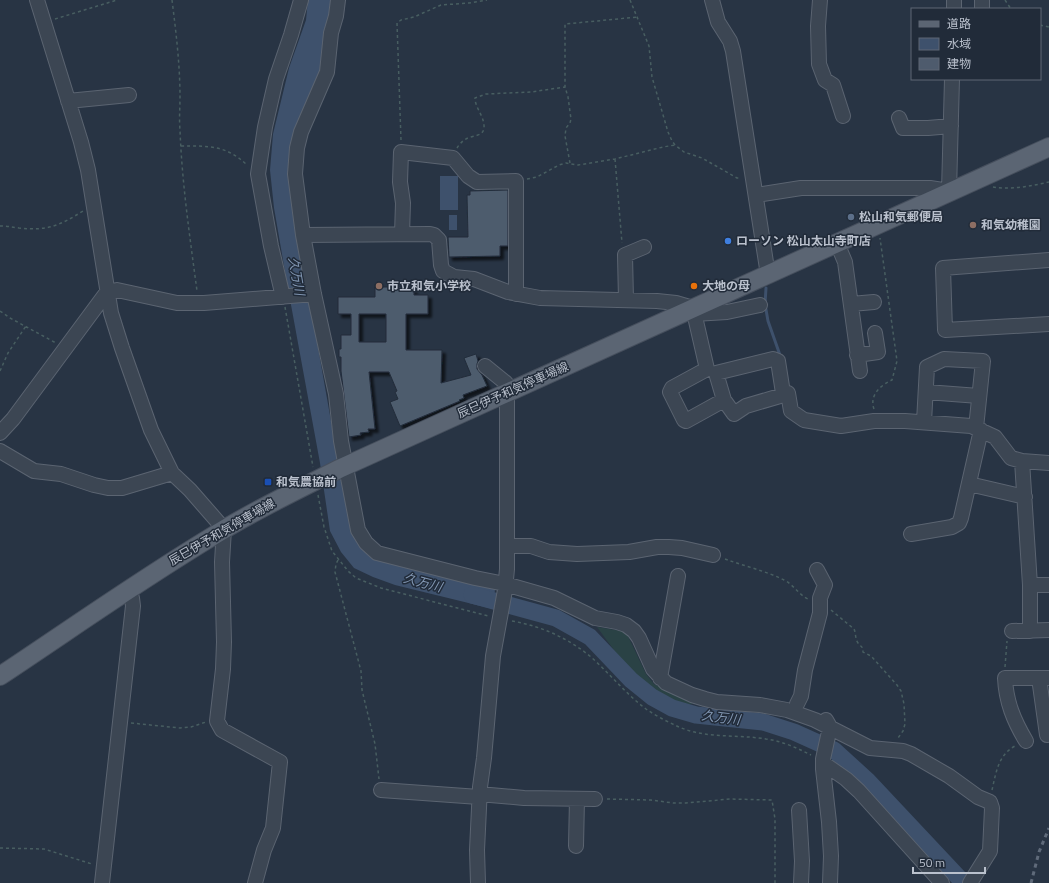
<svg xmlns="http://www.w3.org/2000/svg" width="1049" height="883" font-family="'Titillium Web','Noto Sans JP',sans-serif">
	<defs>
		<filter id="shadow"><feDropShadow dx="3.5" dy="3.5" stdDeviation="1" flood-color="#0009"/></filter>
	</defs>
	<rect width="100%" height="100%" fill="#283444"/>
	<path fill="#2a4245" d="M597,627L622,631L628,636L646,674L654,684L693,704C650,707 619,656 597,627Z"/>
	<path fill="#3e516c" d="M308,0H333L321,68L288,172L290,189L337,455L374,558L397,565L495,589L493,609L395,585L373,577L354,568L341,552L330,531L320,463L287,283L274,208L270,170L273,134L289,68L306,20Z
		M440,176H458V210H440Z
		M449,215H457V230H449Z"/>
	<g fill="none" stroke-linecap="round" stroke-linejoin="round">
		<path stroke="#3e516c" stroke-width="3" d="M766,288L765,304L768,321L781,358"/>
		<path stroke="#3e516c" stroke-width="17" d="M472,595L556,618L590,637L631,680L652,697L672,708L696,715L763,722L794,732L834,750L868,781L960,879L966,883"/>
	</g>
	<path fill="#4e5b6d" stroke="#232d3b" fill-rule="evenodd" filter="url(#shadow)" d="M508,190V246H500V256L449,257L448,237H468L467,195H470V191Z
		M375,287H404V290H414V295H428V314H406V350H442L441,383L471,375L464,358L476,354L478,361L477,364V369L482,375L487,386L463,395L464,398L459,400L460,401L400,426L390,402L398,399L395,392L397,391L389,372H369L375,429H368L369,432L360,433L361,435L349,437L341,371V357H339V349H341V335H351V314H338V297H375ZM359,314H386V342H359Z"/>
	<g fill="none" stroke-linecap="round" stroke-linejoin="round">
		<defs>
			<path id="minor" d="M37,0L81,142L88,170L111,313L122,348L151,430L172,473L190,490L224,529L222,562L224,642L223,669L217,721L222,730L280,762L273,828L264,850L255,883
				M338,0L336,16L331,33L327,72L301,132L297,148L295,174L303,235L314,294L336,394L341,441L358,530L366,543L377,553L475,578L505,584L554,598L595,618L617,622L626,625L634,631L639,638L653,669L666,683L692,695L705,699L717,702L760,705L787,710L815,720L870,748L903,751L911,754L949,776L978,797L990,802L992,808L990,851L970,883
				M712,0L718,22L730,41L733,51L768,275
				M820,0L818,26L819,64L825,80L833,85L843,116
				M954,9V0
				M982,9V0
				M68,101L129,95
				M899,118L903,128H928L951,126
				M756,195L801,188H930L949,191L952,79
				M402,234L403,203L400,182L401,152L453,158L468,176L477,182L516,181V294
				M303,235L430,234L434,235L439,240L441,265L443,271L454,277L474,279L508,292L540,298L657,301L676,303L693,308L707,369L672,388L670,392L684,420L686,421L724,400L716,373L773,359L778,361L783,393H788L791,411L804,420L841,426L874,421H905L971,426L995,437L1011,458L1022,461
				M837,243L845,262L860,371
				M1049,260L943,268L945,330L1049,324
				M283,297L271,246L258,174L265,127L276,79L291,35L301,0
				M626,300L625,255L644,247
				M851,304L874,302
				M694,314L727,312L760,305
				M857,355L878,352L875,333
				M926,392L979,396
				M724,400L734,414L746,406L780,396L783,393
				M924,422L927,367L944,359L983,361L976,428
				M0,433L13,419L107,292L117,290L177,303H204L314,294
				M0,451L34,471L61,474L94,485L108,488H122L172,473
				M969,484L1025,497
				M911,534L952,527L959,523L961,518L981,430
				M507,546H531L549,552L577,554L629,552L657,547H669L682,548L713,555
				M1030,585L1022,461L1049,463
				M1012,631L1049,630
				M1030,631V585H1049
				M660,678L678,576
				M1039,678L1047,735
				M797,704L801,696L805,670L820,613V598L825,585L817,570
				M826,720L830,727L823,759V769L829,822L831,856L830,883
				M1026,741C1014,721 1006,702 1005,678H1049
				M823,763L846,779L859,791L942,883
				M381,790L479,797
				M479,794L524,798L595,799
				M799,810L802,861L801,883
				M576,846L577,799
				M102,883L133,606L132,598L127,591
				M478,883L477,850L480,787L484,758L493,656L505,590L507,569V393L506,383L485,366"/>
			<path id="major" d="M0,676C74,627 147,575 223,530C261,507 301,488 341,468L1049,147"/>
		</defs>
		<use href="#minor" stroke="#5b6471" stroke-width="16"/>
		<use href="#major" stroke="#464f5d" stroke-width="20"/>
		<path stroke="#485e61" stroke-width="1.5" stroke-dasharray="3 3" stroke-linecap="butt" d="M172,0C176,32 180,65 180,97C180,108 179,119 180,130C182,184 190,238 197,291
			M630,0L649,46L652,77L668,132L672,141L675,145L684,152L702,158L737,178H741
			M1005,0L1011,9
			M55,19L117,0
			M1040,25L1049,27
			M401,140L397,23L401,20L414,17L441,5L469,3L487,0
			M181,146C209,146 226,145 247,165
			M457,148C459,145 462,141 466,139C472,135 483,137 484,128C485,117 475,108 475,98L486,94L531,92L565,87
			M615,159L622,243
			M570,163L565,136L566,128L570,123L571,119L568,97L565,87V24L638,17
			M527,179L537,177L559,165L566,163L578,165L615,159L663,147L675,145
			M993,187C1011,190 1031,186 1049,182
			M0,226C6,226 12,227 19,228C47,231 59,226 83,211
			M285,307L313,467
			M0,311L10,318L56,343
			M0,371L8,353L26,326
			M874,409C869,395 881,385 892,380L897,361L880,238
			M318,495L324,527L332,551L348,571L356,578L381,588L488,616
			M725,559C744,566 766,571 784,580C794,585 798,594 808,599
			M338,560L336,564L335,572L361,671L362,690L375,744L379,779
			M831,610L854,629C856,633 855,639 858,643C861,647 863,646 863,652L871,656L897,685L901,691L904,704L905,724L903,731L898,738
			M512,621C541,626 568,638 591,657C610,674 626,694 646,709C656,716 668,722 679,727C707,739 736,734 766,739C782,741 797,748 811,755
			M1005,667L1007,641
			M131,723L180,728L191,727L206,722
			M992,790C996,773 998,755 1015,746
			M607,799L651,800L673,803H686L730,799L772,800L775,819V883
			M0,848L44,849L92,864"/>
		<use href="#minor" stroke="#3c4653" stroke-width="14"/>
		<use href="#major" stroke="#5b6573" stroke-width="18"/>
		<path stroke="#5f6a7a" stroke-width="3" stroke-dasharray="4 4" stroke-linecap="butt" d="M1031,883L1039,852L1049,828"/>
	</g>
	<circle fill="#5c6f8a" stroke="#212b39" stroke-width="1.5" cx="851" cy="217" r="4"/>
	<g fill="#8d6e63" stroke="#212b39" stroke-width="1.5">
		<circle cx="973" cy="225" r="4"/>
		<circle cx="379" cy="286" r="4"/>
	</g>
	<circle fill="#3f7fe0" stroke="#212b39" stroke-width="1.5" cx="728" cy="241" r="4"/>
	<circle fill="#e8710a" stroke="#212b39" stroke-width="1.5" cx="694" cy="286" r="4"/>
	<rect fill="#1a4fb4" stroke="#212b39" stroke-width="1.5" x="264" y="478" width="8" height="8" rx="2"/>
	<g text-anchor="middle" stroke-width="3" stroke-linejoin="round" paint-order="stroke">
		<g font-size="12" font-weight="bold" fill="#bac1cd" stroke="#212b39" text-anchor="start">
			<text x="859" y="221">松山和気郵便局</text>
			<text x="981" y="229">和気幼稚園</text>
			<text x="736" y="245">ローソン 松山太山寺町店</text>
			<text x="387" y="290">市立和気小学校</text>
			<text x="702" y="290">大地の母</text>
			<text x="276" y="486">和気農協前</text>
		</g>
		<g font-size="12" fill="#bac1cd" stroke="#212b39">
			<text transform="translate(513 390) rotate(-24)" y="4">辰巳伊予和気停車場線</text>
			<text transform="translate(222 532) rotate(-30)" y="4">辰巳伊予和気停車場線</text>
		</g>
		<g font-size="13" font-style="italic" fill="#8297b3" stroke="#212b39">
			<text transform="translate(297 276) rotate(80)" y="5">久万川</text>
			<text transform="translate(423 582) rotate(15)" y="5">久万川</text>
			<text transform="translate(721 717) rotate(7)" y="5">久万川</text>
		</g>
	</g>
	<rect x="911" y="8" width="130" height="72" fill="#212b39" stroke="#5e6774"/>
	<rect x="919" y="21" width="20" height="6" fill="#5b6573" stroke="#5e6774"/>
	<text x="947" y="28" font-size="12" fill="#bac1cd">道路</text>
	<rect x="919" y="38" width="20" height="12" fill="#3e516c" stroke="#5e6774"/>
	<text x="947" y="48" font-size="12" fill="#bac1cd">水域</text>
	<rect x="919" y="58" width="20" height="12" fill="#4e5b6d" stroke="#5e6774"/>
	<text x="947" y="68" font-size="12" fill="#bac1cd">建物</text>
	<path d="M913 867v6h72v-6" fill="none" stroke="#bac1cd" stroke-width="2"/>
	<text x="919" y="867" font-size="12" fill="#bac1cd" stroke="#212b39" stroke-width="3" paint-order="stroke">50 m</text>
</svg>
